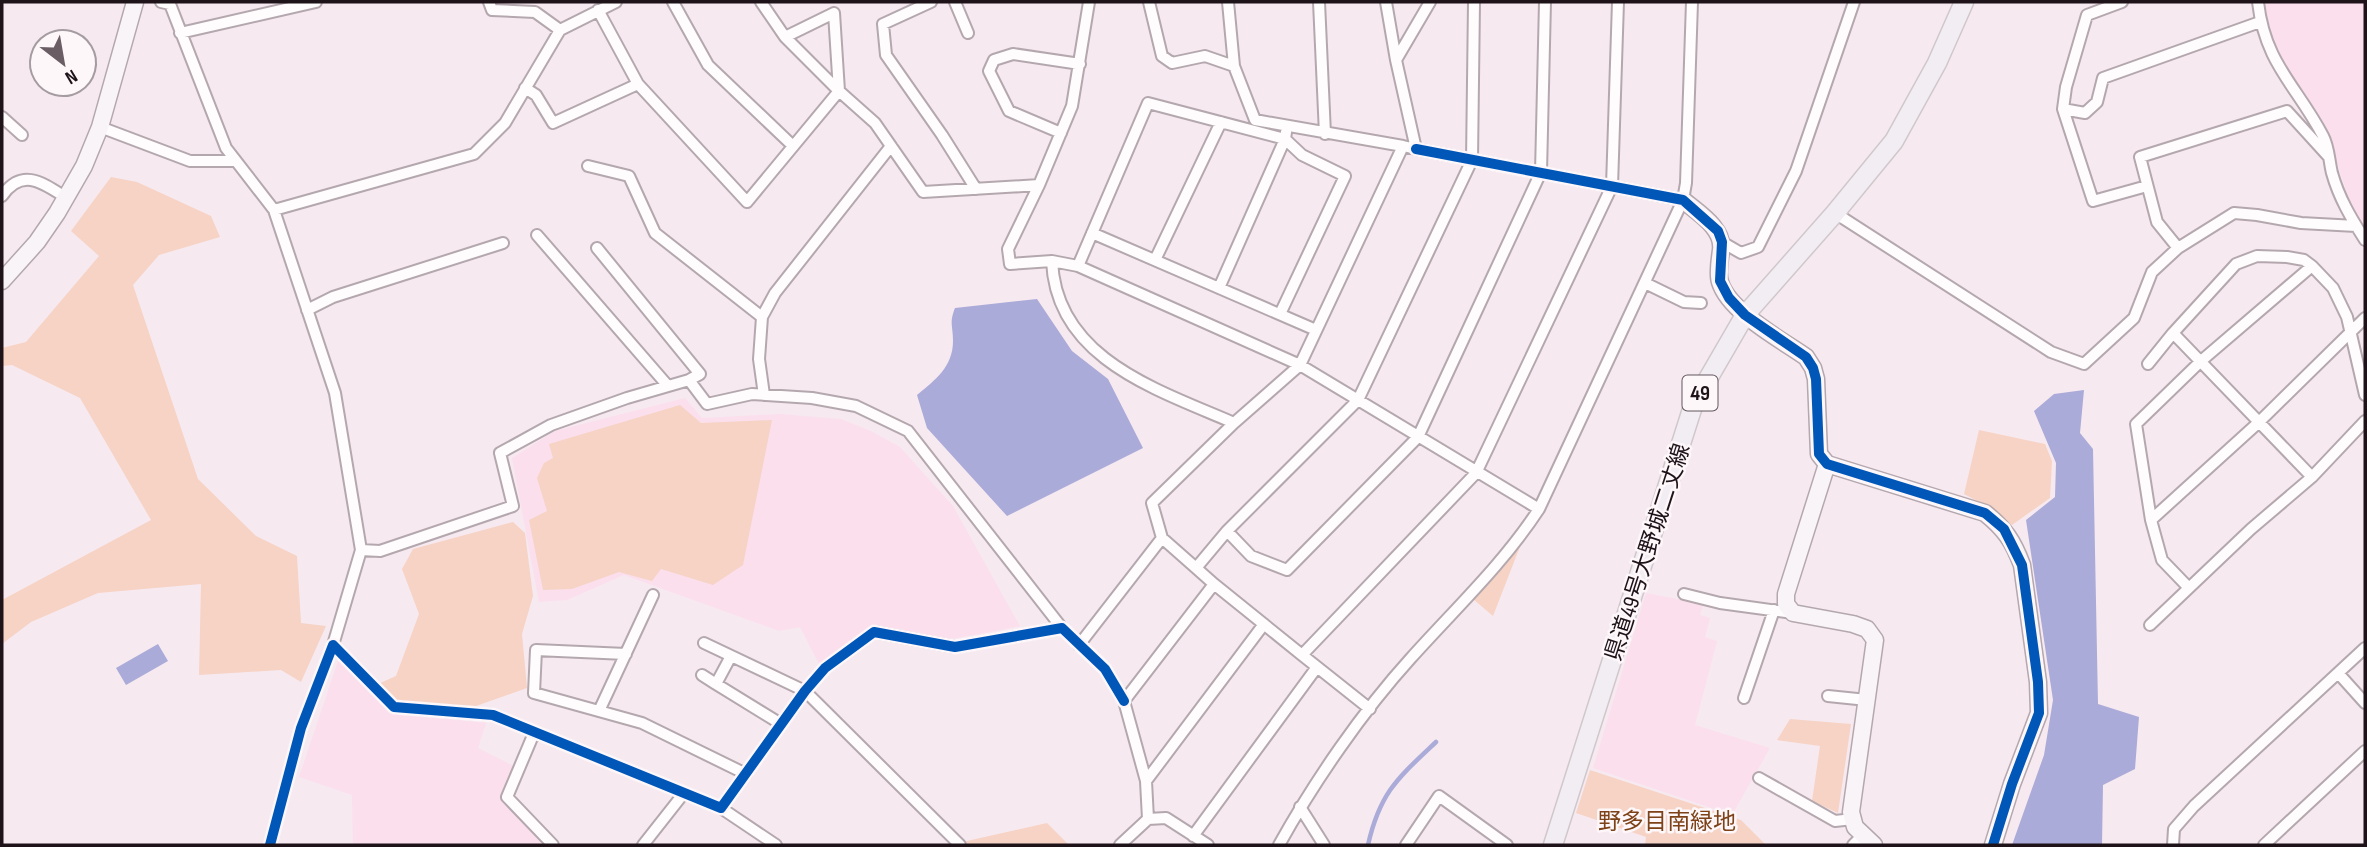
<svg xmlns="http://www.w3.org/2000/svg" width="2367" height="847" font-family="'Sofia Sans Condensed','Noto Sans JP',sans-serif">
	<rect width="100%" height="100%" fill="#f7e9f0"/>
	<path fill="#fbdfed" d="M2265,2H2365V227L2351,206L2326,129L2278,56L2268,21Z
		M685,398L702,418L781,414L841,419L871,431L900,447L953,506L1020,626L952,639L873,628L819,664L800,627L779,631L624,575L567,600L539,602L512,458L555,431Z
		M1646,593L1703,604L1700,615L1710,618L1705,637L1717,641L1695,725L1770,748L1732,815L1593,768Z
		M338,661L393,713L486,723L478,748L514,766L501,798L543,845H353L352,795L299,777Z"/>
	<path fill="#f6d3c5" d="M111,177L137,182L211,216L220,237L159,255L133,285L198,479L256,536L297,556L301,623L326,626L301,682L281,670L199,675L201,584L98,593L31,622L2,644V600L151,520L80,398L12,365L2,366V348L26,342L99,256L71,231Z
		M680,405L701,423L772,420L743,565L713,585L661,569L652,581L619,572L572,589L543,590L529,520L547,511L537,478L544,463L553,458L549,444Z
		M1979,430L2045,444L2052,461L2050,498L2012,525L1991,508L1964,494Z
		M513,522L525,533L533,596L522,634L527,688L476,706L396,703L378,684L396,676L419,614L402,569L413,549Z
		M1521,544L1493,616L1473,599Z
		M1790,719L1851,724L1838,813L1812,801L1820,746L1777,740Z
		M1590,770L1741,820L1766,845H1645L1646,837L1576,813Z
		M1047,823L1069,845H960L958,843Z"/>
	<path fill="#aaabd8" d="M1037,299L1072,351L1108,379L1143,448L1007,516L927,428L917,395C935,380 953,367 953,341C953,326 949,323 955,308Z
		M2084,390L2080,433L2093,449L2098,704L2139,717L2135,769L2103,785L2102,845H2012L2044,755L2053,700L2026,520L2055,497L2056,463L2034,411L2054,394Z
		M158,644L168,661L126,685L116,668Z"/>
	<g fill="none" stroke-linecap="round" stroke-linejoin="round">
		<path stroke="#aaabd8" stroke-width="4.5" d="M1368,845C1380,792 1398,778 1436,742"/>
		<defs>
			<path id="street" d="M161,2L170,4L226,148L274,210L335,393L361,550L333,645
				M489,2L492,10L535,12L560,30
				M673,2L708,65L793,146
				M761,2L785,37L839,91L875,123L923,192L1039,185L1008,249L1010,264L1052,261L1078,266L1300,365L1539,509
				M931,2L883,24L886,55L942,135L976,189
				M955,2L968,33
				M1149,2L1162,56L1172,63L1205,56L1234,66L1255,120L1403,146
				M1228,2L1234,66
				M1319,2L1325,134
				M1386,2L1396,60
				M2122,2L2087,15L2066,87L2063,109L2085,113L2097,102L2103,78L2260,22
				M2258,2C2265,64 2297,86 2323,136C2329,147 2329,161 2332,173C2339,198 2351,218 2365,240
				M598,10L638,84L747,202L839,91L834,13L785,37
				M180,33L316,2
				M525,88L536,95L553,123L638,84
				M2063,109L2093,201L2147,186
				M2,117L22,135
				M100,127L190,161H236
				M1061,133L1009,111L989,71L994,60L1013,54L1080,64
				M1416,149L1683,200
				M588,166L629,176L655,233L762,317
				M1039,185L1072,106L1089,2
				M2,196C22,167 43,183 65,197
				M274,210L474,154L505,123L560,30L616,2
				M1835,213L2051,352L2084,364L2134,318L2152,272L2178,248L2234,213L2257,215L2301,223L2356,226
				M1092,233L1316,330
				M537,235L668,386
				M1722,242L1741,253L1758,247L1796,171L1854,2
				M597,248L700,374L689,380
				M2178,248L2157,222L2140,157L2287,111L2328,156
				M1155,260L1221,122
				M1052,261C1056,359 1158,390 1234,423
				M1078,266L1148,103L1285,139L1286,132
				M2312,266L2304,260L2287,257L2257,256L2236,264L2173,333L2312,477
				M1645,283L1684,302L1701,303
				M1219,288L1285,139L1302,155L1345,176L1280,314
				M307,310L333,297L503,243
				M2148,364L2173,333
				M764,395L759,359L762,317L775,293L891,146
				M2151,520L2258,423L2365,318
				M1227,531L1251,556L1287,570L1418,437L1541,172L1545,2
				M1162,538L1152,503L1234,423L1300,365L1403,146L1416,149L1396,60L1430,2
				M361,550L380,551L513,506L500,453L551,425L627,398L689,380L707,404L752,394L812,398L856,406L908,431L1062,628
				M1214,584L1302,655L1476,473L1612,186L1618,2
				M2189,588L2162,560L2151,520L2136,424L2201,361L2312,266L2333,288L2347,317L2365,395
				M1684,594L1720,603L1793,613
				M2150,625L2251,529L2312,477L2365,421
				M704,643L805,691L960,845
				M1079,645L1162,538L1196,568
				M626,654L536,650L534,693L642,723L746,774
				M1302,655L1370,709
				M731,656L716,684L781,724
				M2338,673L2365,703
				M702,675L716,684
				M1828,696L1867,700
				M1744,698L1774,610
				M599,711L653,595
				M534,733L507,797L553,845
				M1759,778L1835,821L1853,819
				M1146,781L1264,624
				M1300,807L1324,845
				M721,808L776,845
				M1148,819L1166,818L1208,845
				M1193,836L1317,667
				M270,845L301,728L333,645L394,707L493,715L721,808L805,691L825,668L874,632L955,647L1062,628L1105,669L1124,701
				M643,845L684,793
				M1120,845L1148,819L1146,781L1124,701L1214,584L1196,568L1227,531L1358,400L1472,160L1474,2
				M1279,845C1314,782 1362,712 1411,658C1455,609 1503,564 1539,509L1683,200L1686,183L1692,2
				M1406,845L1439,796L1507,845
				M1853,845L1863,835
				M2173,845L2174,829L2194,806L2365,648
				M2264,845L2365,751"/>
			<path id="secondary" d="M1683,200C1698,213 1724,228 1721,250C1720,259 1717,273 1720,282C1729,312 1782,340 1806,357L1813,368L1816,379L1819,454L1827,464L1985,513C2005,529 2013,541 2022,565L2038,682L2039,713L2012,784L1993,845
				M2,281L37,242L57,213L84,166L100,127L135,2
				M1827,464L1786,594V604L1793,613L1853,624L1867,629L1875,640L1851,812L1855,827L1874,845"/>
			<path id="primary" d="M1553,845L1694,403L1745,315L1835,213L1894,141L1937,63L1964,2"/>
		</defs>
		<use href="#street" stroke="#b4a8ae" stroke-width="14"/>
		<use href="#secondary" stroke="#b4a8ae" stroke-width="19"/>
		<use href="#primary" stroke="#cfc8cb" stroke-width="21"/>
		<use href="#street" stroke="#fefcfd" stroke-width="10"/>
		<use href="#secondary" stroke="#f8f4f8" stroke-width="16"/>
		<use href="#primary" stroke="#f2ecf3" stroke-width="18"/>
		<defs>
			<path id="cycleway" d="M1416,149L1683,200L1718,231L1722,242L1720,281L1729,298L1745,315L1806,357L1813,368L1816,379L1819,454L1827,464L1985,513L2004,529L2022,565L2038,682L2039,713L2012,784L1993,845
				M270,845L301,728L333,645L394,707L493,715L721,808L805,691L825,668L874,632L955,647L1062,628L1105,669L1124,701"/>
		</defs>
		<use href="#cycleway" stroke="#fdf7fa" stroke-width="15"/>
		<use href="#cycleway" stroke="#0057b8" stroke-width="10"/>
	</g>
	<g text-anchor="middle" stroke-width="5" stroke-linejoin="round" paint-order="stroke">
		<rect fill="#fdf7fa" stroke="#61575c" stroke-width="2" x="1682.5" y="375.5" width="35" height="35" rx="5"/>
		<g font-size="21" font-weight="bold" fill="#1e1319">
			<text x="1700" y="400">49</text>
		</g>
		<g font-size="23" fill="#1e1319" stroke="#fdf7fa">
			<text transform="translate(1647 552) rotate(-72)" y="8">県道49号大野城二丈線</text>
		</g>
		<g font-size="23" fill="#7d4217" stroke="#fdf7fa">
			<text x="1667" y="829">野多目南緑地</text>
		</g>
	</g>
	<rect width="2367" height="847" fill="none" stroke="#1e1319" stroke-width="7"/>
	<g transform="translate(63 63) rotate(149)"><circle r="33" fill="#fdf7fa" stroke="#a49ca0" stroke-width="2"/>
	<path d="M0-5L12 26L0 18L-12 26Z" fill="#6a5e64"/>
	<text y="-10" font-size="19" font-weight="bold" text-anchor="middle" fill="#1e1319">N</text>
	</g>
</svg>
